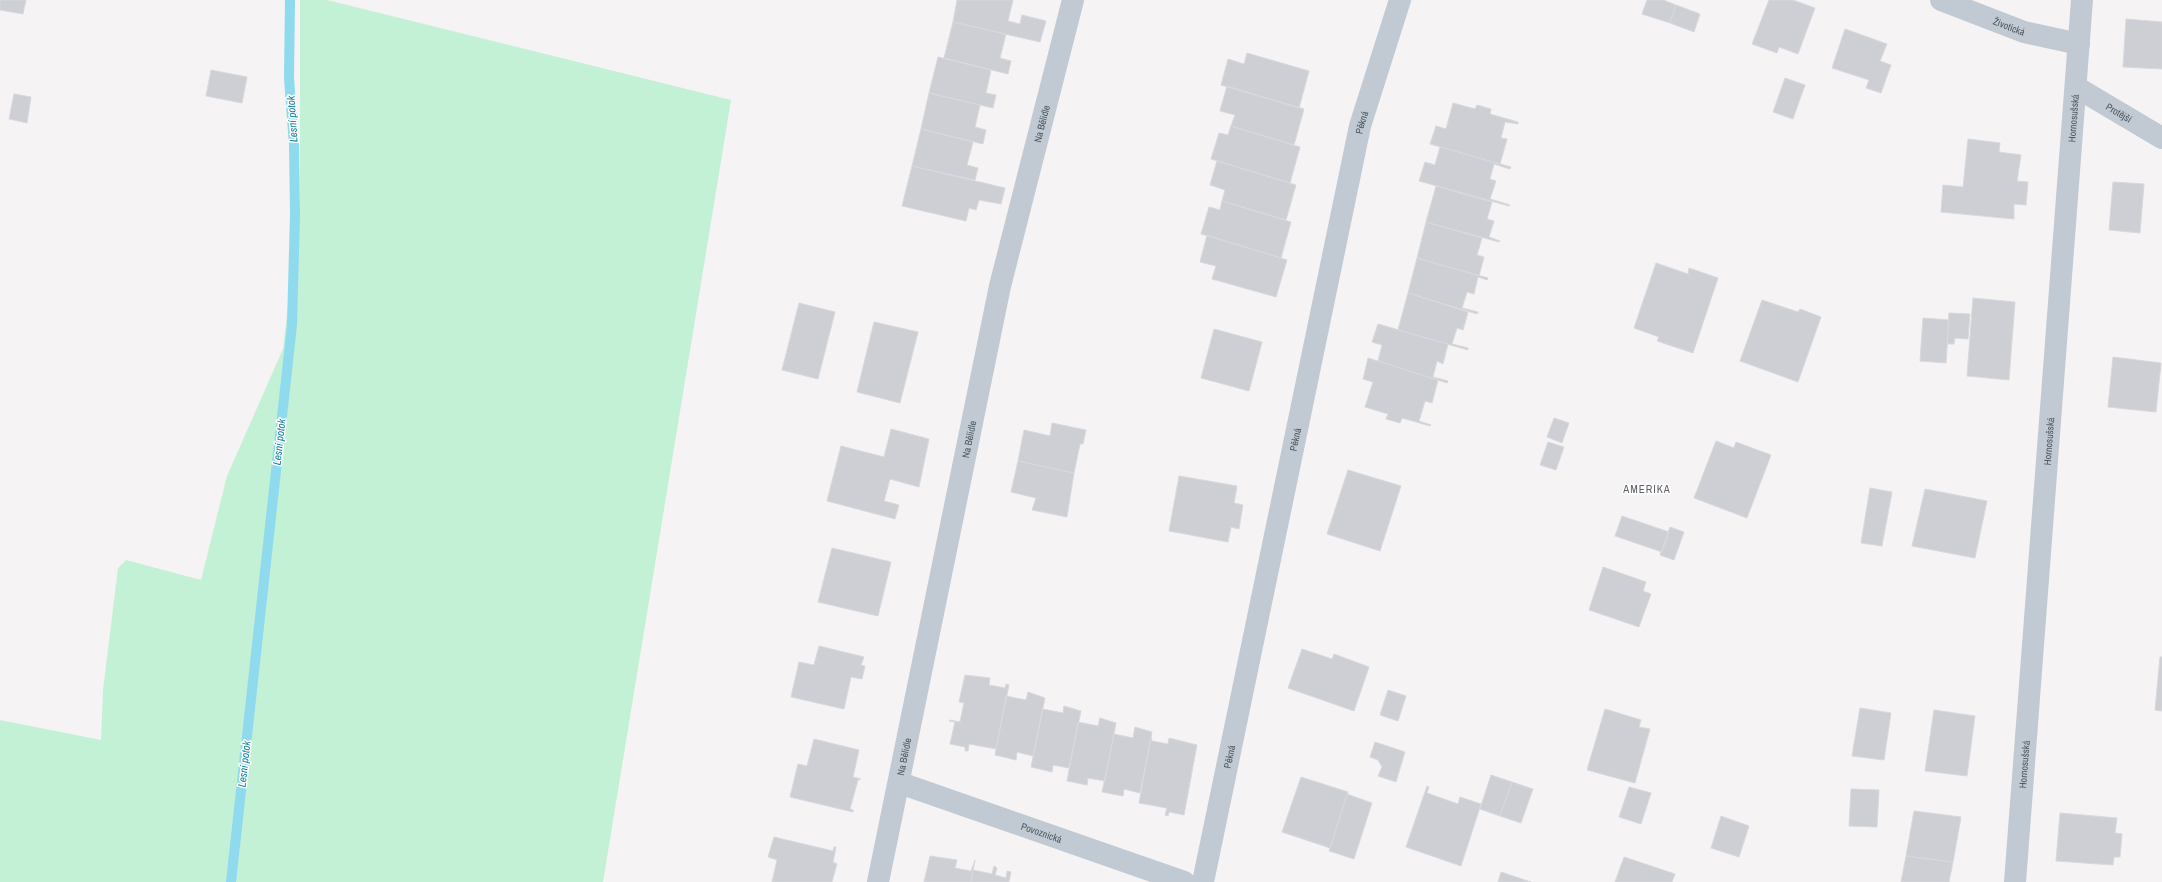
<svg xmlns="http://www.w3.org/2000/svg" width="2162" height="882" font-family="'Archivo Narrow',sans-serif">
	<rect width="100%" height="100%" fill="#f5f3f3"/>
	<path fill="#c3f1d5" d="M300,0H327L731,100L603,882H0V720L101,740L103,690L118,568L126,560L201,580L227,476L283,349L300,201Z"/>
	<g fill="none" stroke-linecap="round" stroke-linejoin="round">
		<path stroke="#90daee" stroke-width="10" d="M231,882L292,325L295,214L294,145L289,78L290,0"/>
	</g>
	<path fill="#cdcfd5" stroke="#d7d9de" d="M0,0H26L23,14L0,10Z
		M957,0H1013L1008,21L1020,24L1022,15L1046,21L1040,42L953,22Z
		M1647,0H1663L1676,5L1670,23L1642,14Z
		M1769,0H1793L1815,8L1798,54L1779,47L1777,53L1752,44Z
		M1676,5L1700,14L1694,32L1670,23Z
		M2126,19L2162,22V69L2123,67Z
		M953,22L1006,34L1000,58L1011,61L1008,74L944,58Z
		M1845,29L1887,44L1880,61L1891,65L1881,93L1866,88L1869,80L1832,68Z
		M1247,53L1309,71L1299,108L1221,85L1228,59L1244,64Z
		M938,57L991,70L986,93L996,95L993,108L929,93Z
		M211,70L247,77L242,103L206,96Z
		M1785,78L1805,85L1793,119L1773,112Z
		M1227,86L1304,109L1294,145L1231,126L1235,115L1220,111Z
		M929,93L980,105L975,127L986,130L983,144L921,129Z
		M14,94L31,97L27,123L9,119Z
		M1453,103L1475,109L1477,105L1491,109L1490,114L1518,122V124L1505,122L1501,138L1507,139L1500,164L1430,144L1436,126L1446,129Z
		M1231,126L1300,147L1290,183L1211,159L1219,133L1228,135Z
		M921,129L973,142L967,165L978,168L975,180L912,166Z
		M1968,139L2000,143L1999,152L2021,155L2017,181L2028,182L2026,205L2014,204V219L1941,212L1943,185L1963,187Z
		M1440,147L1511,167L1510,169L1494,164L1490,179L1496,181L1490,199L1510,205L1509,206L1419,181L1425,162L1435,165Z
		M1217,161L1296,185L1286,220L1222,201L1225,190L1210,185Z
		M912,166L1005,188L1001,204L979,200L976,210L969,208L966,221L902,206Z
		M2113,182L2144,184L2140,233L2109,230Z
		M1436,186L1492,202L1487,219L1494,221L1489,237L1500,241L1499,242L1426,222Z
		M1222,201L1291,222L1281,258L1201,234L1209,207L1220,210Z
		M1426,222L1482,238L1477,255L1484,257L1479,276L1417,258Z
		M1207,235L1287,260L1276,297L1212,279L1216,266L1200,262Z
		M1417,258L1488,278L1487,280L1478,277L1474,294L1467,292L1462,308L1478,312L1477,314L1408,293Z
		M1656,263L1688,274L1689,268L1718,278L1693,353L1657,341L1659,337L1634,328Z
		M1408,293L1468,312L1463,330L1457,328L1452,344L1468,348V350L1398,330Z
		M1973,298L2015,302L2009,380L1967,376Z
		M1762,300L1798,312L1800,309L1821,317L1798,382L1740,361Z
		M799,303L835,312L818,379L782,370Z
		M1949,313L1970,314L1968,339L1955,338L1954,344H1947Z
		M1923,318L1949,320L1946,363L1920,361Z
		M874,322L918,332L900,403L857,392Z
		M1378,324L1448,344L1443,364L1437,361L1433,377L1448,381L1447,383L1378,361L1382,345L1372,342Z
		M1214,329L1262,342L1249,391L1201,378Z
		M2113,357L2161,363L2156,412L2108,407Z
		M1368,358L1438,380L1432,403L1425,401L1419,421L1431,425L1430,426L1402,418L1400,423L1386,419L1388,414L1365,407L1373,382L1363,379Z
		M1554,418L1569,423L1562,443L1547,437Z
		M1052,423L1086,430L1083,444H1080L1074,473L1018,461L1024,430L1050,436Z
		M891,429L929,439L919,487L890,479L884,501L899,505L895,519L827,501L841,446L884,457Z
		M1716,441L1734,448L1736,442L1771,455L1747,518L1694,498Z
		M1548,442L1564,447L1556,470L1540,465Z
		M1018,461L1074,473L1067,517L1032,510L1036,498L1011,492Z
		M1348,470L1401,486L1380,551L1327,534Z
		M1179,476L1237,486L1234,503L1243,505L1239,529L1231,527L1228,542L1169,531Z
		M1870,488L1892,492L1882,546L1861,543Z
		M1925,489L1987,501L1975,558L1912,546Z
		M1622,516L1669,532L1662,552L1615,536Z
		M1670,527L1684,532L1674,560L1660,555Z
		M832,548L891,562L878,616L818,602Z
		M1603,567L1646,582L1643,591L1651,594L1639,627L1589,610Z
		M819,646L864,657L861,665L865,666L862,679L851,677L844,709L791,697L799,662L814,665Z
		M1302,649L1332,659L1334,654L1369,667L1354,711L1288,688Z
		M2160,657H2162V711L2155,710Z
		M965,675L990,678L989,685L1005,688L1006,684L1009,685L996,749L969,744L968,751H965V747L950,744L955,722L949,721L950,720L960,722L964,703L959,702Z
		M1388,690L1406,696L1398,721L1380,715Z
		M1028,692L1045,698L1033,756L1017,752L1016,760L995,755L1006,696L1026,700Z
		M1064,706L1081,711L1069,768L1053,765L1052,772L1031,767L1043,709L1063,713Z
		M1860,708L1891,713L1884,760L1852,756Z
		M1605,709L1641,720L1639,727L1650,729L1635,783L1587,770Z
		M1934,710L1975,716L1967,776L1925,771Z
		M1100,718L1116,723L1105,781L1088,778L1087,785L1067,781L1078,722L1098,726Z
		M1135,727L1152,732L1140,793L1124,789L1123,796L1102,792L1114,734L1133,738Z
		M1151,737L1152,741L1168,744L1169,738L1197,745L1184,815L1169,812L1168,816L1165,815L1167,808L1139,803Z
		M814,739L859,750L853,777L861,779L858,780L850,809L853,810V812L790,797L798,764L807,766Z
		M1375,742L1405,752L1396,782L1378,776L1382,767L1378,760L1370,757Z
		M1491,775L1512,782L1500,816L1480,809Z
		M1301,777L1348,792L1330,848L1282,832Z
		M1512,782L1533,789L1521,823L1500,816Z
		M1427,786L1429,787L1427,793L1458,804L1460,797L1481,804L1461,866L1406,847Z
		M1629,787L1651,793L1641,824L1619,817Z
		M1851,789L1879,790L1877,827L1849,826Z
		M1347,794L1372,803L1354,859L1329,851Z
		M1914,811L1961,817L1953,862L1906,856Z
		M2060,813L2117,818L2115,833L2122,834L2120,857H2114L2113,865L2056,861Z
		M1721,816L1749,826L1739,857L1711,848Z
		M774,837L833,851L834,847H836L833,862L837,864L832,882H772L777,860L768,857Z
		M930,856L957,860L955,868L971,871L975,860L971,882H924Z
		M1906,856L1953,862L1949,882H1901Z
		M1624,857L1675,874L1672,882H1615Z
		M994,866L997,868L995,875L1006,878L1007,871L1011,872L1009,882H971L973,870L992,874Z
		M1501,872L1531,882H1498Z"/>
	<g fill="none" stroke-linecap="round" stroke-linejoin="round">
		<g stroke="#c1cad2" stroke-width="22">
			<path id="s1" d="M1941,0L2024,32L2079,44"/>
			<path id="s2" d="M2076,87L2162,138"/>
			<path id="s3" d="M900,783L1184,882"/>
			<path id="s4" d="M878,882L1000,286L1073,0"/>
			<path id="s5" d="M1203,882L1360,126L1400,0"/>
			<path id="s6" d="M2015,882L2082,0"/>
		</g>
	</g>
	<g text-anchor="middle" stroke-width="3" stroke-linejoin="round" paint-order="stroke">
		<g font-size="10" fill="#4a5661" stroke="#fff">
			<text dy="4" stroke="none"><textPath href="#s1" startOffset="73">Životická</textPath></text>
			<text dy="4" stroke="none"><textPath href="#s2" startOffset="50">Protější</textPath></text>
			<text dy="4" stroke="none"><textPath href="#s6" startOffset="766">Hornosušská</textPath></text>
			<text dy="4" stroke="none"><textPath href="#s5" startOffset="776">Pěkná</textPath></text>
			<text dy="4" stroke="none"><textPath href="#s4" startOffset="776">Na Bělidle</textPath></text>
			<text dy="4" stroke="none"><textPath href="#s5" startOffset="452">Pěkná</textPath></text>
			<text dy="4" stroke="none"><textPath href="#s4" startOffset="452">Na Bělidle</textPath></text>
			<text dy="4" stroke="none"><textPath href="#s6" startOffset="442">Hornosušská</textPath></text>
			<text dy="4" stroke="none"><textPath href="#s4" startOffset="128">Na Bělidle</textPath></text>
			<text dy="4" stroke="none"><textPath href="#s5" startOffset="128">Pěkná</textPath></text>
			<text dy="4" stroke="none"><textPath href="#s6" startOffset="118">Hornosušská</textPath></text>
			<text dy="4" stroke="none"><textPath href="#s3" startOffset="150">Povoznická</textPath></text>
		</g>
		<g font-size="11" font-style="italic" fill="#0c7c9b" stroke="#fff">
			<text transform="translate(292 119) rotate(-94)" y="4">Lesní potok</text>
			<text transform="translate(279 442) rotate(-84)" y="4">Lesní potok</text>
			<text transform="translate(244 764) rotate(-84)" y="4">Lesní potok</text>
		</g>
		<g font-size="11" letter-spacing="1" fill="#5f6368" stroke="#fff">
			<text x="1647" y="493">AMERIKA</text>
		</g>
	</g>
</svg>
